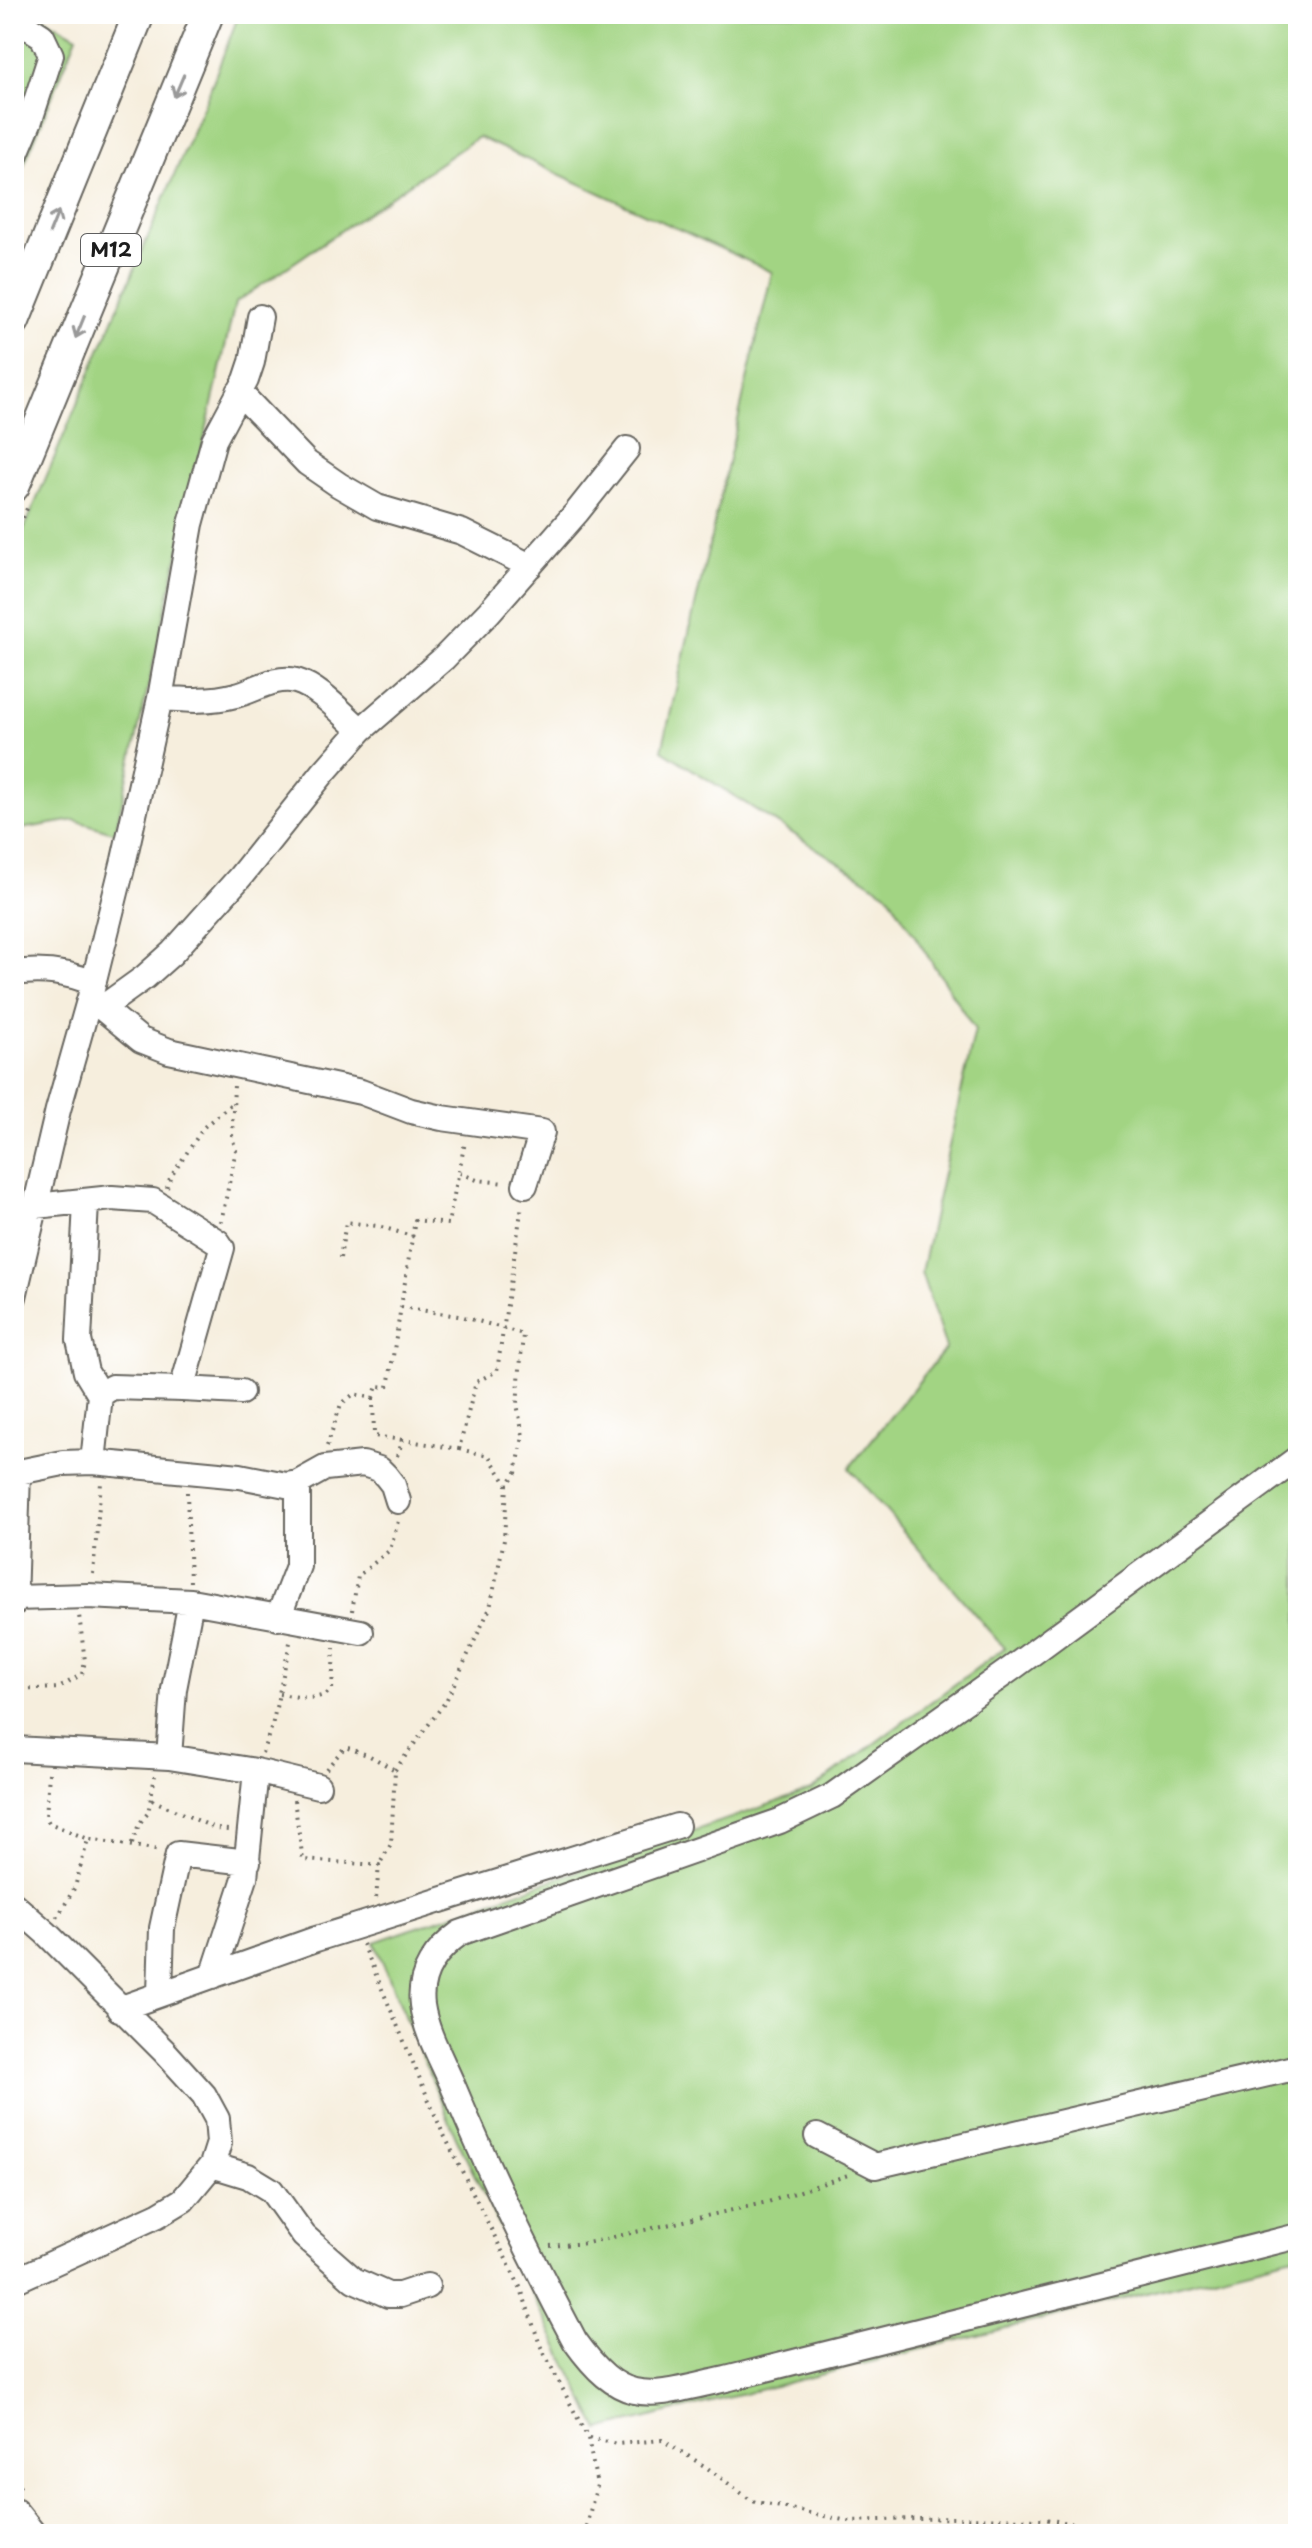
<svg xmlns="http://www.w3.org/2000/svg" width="1312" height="2548" font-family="'Playpen Sans',sans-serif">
	<rect width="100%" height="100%" fill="#fff"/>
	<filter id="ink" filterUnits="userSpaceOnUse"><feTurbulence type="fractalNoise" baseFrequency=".0125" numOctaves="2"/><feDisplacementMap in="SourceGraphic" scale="16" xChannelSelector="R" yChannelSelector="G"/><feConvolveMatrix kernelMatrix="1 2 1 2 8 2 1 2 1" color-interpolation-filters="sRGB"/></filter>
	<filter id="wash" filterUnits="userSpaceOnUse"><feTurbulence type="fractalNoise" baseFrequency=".006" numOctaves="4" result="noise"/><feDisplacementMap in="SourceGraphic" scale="32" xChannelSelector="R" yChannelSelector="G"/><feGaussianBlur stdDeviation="1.8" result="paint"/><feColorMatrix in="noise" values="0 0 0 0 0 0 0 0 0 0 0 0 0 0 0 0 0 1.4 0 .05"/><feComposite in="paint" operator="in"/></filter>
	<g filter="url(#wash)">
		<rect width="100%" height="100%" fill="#f6eedd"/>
		<path fill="#a2d483" stroke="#5f7850" stroke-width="2" d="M14,14H37L77,36L14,189Z
			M239,14H1298V2255L599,2430L456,2137L374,1942L811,1790L1004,1648L849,1468L946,1348L921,1272L975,1030L888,894L662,750L772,272L478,137L235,303L115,833L75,820L14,830V553L206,100Z"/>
	</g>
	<g filter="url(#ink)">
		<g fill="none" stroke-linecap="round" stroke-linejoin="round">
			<defs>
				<path id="minor" d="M14,18L42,36L51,55L30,120L14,158
					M239,392L307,463L339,485L377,507L462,532L530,566
					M160,698C186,700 210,702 236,695C254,691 276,675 296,681C320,688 342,714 361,730
					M14,973C43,969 67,972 93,983
					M91,999L141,1040L169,1051L361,1092L411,1111L442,1118L542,1132L525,1185
					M102,1008L145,977L172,953L240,877L323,773L361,730L443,659L489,612L577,512L627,449
					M86,1203L79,1340L86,1372L100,1395
					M36,1206L112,1198L153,1201L218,1242L222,1248L182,1389L112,1387L100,1395L93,1462
					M14,1297L58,1110L90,997L124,860L160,698L191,524L214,440L246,380L252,362L260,317
					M182,1389L241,1392
					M1298,1458L1015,1666L832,1796L780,1821L460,1933C436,1950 418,1974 422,2005C426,2033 442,2060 453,2086C489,2173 531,2258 575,2341C625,2411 651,2395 726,2379L1298,2236
					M14,1473L63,1463L93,1462L240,1476L286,1485L298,1483L325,1468L363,1464L379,1469L386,1476L393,1485L398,1501
					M14,1598L88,1596L191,1601L361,1632
					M14,1603L18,1472
					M278,1618L298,1566V1483
					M14,1749L169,1757L256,1771L318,1786
					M169,1757L174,1689L191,1601
					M14,1905L46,1933L165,2052L204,2095L217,2119L219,2143L212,2165L183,2200L158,2215L14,2281
					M213,1976L245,1878L256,1771
					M160,1993L162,1928L178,1854L248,1862
					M119,2009L316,1939L677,1826
					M817,2136L875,2166L1298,2067
					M212,2165L248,2176L271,2190L304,2236L354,2280L388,2295H400L427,2286"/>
				<path id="major" d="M14,321L139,14
					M14,486L208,14
					M14,2514L30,2534"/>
			</defs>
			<use href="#minor" stroke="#686660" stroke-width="28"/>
			<use href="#major" stroke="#686660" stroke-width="34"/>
			<path stroke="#686660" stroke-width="4" stroke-dasharray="2 6" stroke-linecap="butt" d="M14,540L28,506
				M460,1173L477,1180L504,1183
				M167,1188L170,1178L204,1127L231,1104
				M221,1222L236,1150L232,1137L234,1085
				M340,1258L346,1222L378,1226L415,1237
				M401,1307L464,1317L523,1334L517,1404L523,1436L516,1473L507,1485
				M373,1398L374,1436L403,1440
				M327,1446L341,1404L354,1394L373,1398L377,1386L388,1387L415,1220L448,1224L465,1142
				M397,1456L403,1440L459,1449L476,1382L497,1371L522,1205
				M187,1492L190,1583
				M93,1574L101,1483
				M352,1611L358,1576L390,1550L398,1521
				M14,1690L59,1688L82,1674L85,1661L79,1615
				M279,1694C296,1696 317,1703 332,1690L334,1648
				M262,1753L272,1726L291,1638
				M326,1769L345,1747L370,1756L395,1770L391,1844L379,1865
				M395,1770L446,1701L490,1608L504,1540L507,1485L489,1456L459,1449
				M49,1773L46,1817L49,1823L88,1839
				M152,1800L217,1829L229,1830
				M294,1800L303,1860L379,1865L376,1899
				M132,1844L139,1824L148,1813L155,1776
				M57,1918L75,1887L88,1839L160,1850
				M363,1944L441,2129L521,2289L540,2345L588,2438L597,2485L584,2534
				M550,2246L587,2243L768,2202L848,2175
				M589,2438L617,2444L662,2440L706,2467L752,2501L848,2521L952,2518L1044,2519L1143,2534
				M14,2480L24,2492
				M1294,2534L1298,2533"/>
			<use href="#minor" stroke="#fff" stroke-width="24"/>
			<use href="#major" stroke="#fff" stroke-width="30"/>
		</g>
		<defs><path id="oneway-shaft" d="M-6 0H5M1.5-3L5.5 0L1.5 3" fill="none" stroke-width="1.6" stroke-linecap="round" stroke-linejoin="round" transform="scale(2)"/></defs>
		<g stroke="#999">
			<use href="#oneway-shaft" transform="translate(179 86) rotate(113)"/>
			<use href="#oneway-shaft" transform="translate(54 222) rotate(-68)"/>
			<use href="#oneway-shaft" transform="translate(80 327) rotate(112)"/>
		</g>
	</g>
	<g text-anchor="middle" stroke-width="6" stroke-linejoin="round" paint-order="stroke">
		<rect fill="#fff" stroke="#606060" stroke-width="2" x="81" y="234" width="60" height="32" rx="6"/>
		<g font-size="20" font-weight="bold" fill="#1c1c1c">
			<text x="111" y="257">M12</text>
		</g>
	</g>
	<rect width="1312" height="2548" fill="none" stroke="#fff" stroke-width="48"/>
</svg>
